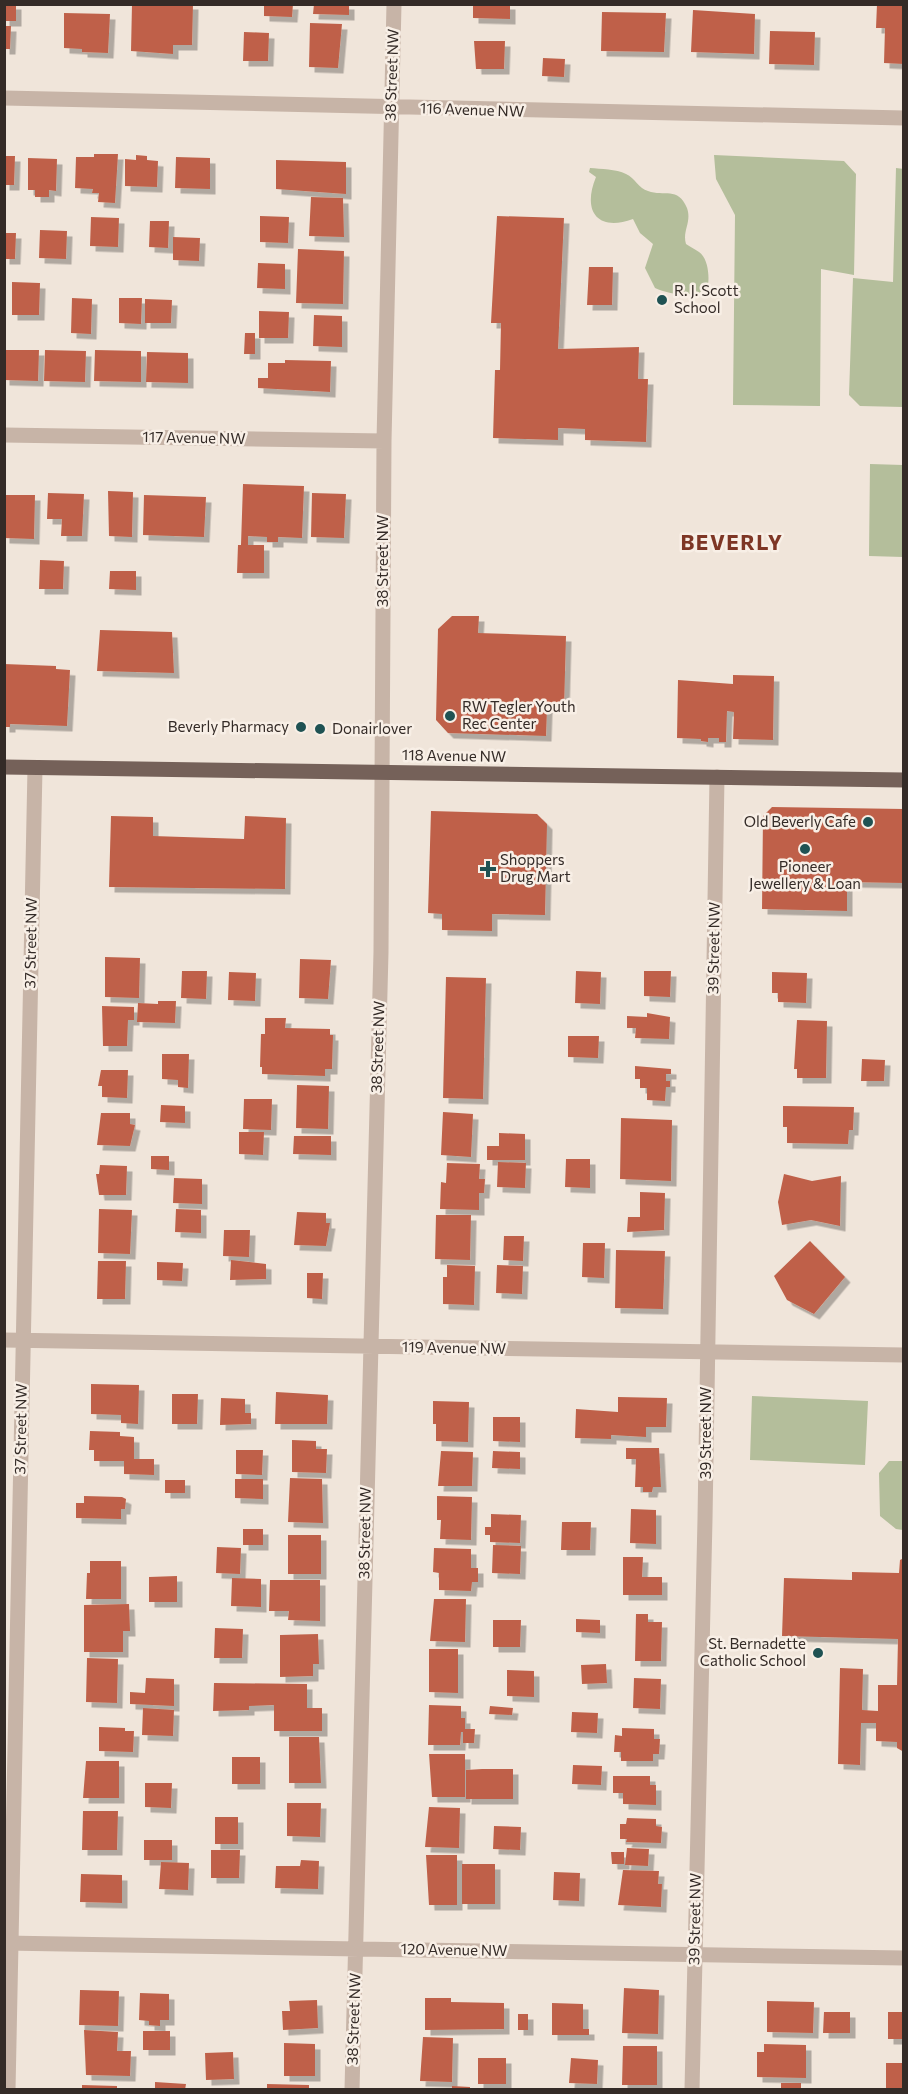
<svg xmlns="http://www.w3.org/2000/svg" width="908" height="2094" font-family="Commissioner,sans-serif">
	<defs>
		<filter id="shadow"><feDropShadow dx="5.5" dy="5.5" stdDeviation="0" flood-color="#0004"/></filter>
	</defs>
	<rect width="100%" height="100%" fill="#f0e5da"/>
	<path fill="#b4be9b" d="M714,155L844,161L856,174L854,275L821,269L820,406L733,405L735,215L716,179Z
		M590,168C601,169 616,169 626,174C635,178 639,189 648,191C664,197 678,186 687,208C692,222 682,231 686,244C690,247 695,249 699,252C709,259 710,280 707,290C691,297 671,295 655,288L645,268L653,244L640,233L633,219C597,232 582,211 596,177L589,172Z
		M896,168L904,169L903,407L860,406L849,395L853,278L893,282Z
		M870,464L903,465V557L869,556Z
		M752,1396L868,1401L865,1465L750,1460Z
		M889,1461H903V1530L896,1529L880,1516L879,1473Z"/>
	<path fill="#bf6149" filter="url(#shadow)" d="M4,4H16V21H4Z
		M132,4H193L192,45H173V54L131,51Z
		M264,4H293L292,17L264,16Z
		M314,4H349V15L313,14Z
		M473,4H510V19L473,18Z
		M877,4H904V64L884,63L885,28H876Z
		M693,10L755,14L754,54L691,52Z
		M602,12L666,13L664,52L601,51Z
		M64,13L110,14L108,53L82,52V49L64,48Z
		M310,23L342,24L338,68L309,67Z
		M4,26H11L10,49H4Z
		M770,31L815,32L814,65L769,64Z
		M244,32L269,33L268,61H243Z
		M474,41H505L504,69H476Z
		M543,58L565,59L564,77L542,76Z
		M94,154H118L115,203L98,202L99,193H92L93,189L75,188L76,157H94Z
		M136,155L147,156V160L158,161L157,187L125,186V159L136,160Z
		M4,156H15L14,185H4Z
		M176,157L210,158V189L175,188Z
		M28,158L57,159L56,191L49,190V197H35V190H28Z
		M276,160L346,162V194L276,189Z
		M311,197L343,198L344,237L309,236Z
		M260,216L289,217L288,243L260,242Z
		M497,216L564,218L558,349L639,347L638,379H648L646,442L585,440V429L558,428V440L493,438L495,370H500L501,323H491Z
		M91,217L119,218L118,247L90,246Z
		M150,221H169L168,248L149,247Z
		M40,230L67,231L66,259L39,258Z
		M4,233H16L15,259H4Z
		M173,237L200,238L199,261L173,260Z
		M298,249L344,251L343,304L296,303Z
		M258,263L285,264V289L257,288Z
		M589,267H613L612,305H587Z
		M12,282L40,283L39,315H12Z
		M72,298L92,299L91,334L71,333Z
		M119,298H142L141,324L119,323Z
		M145,299L172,300L171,323H145Z
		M259,311L289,312L288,338H259Z
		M314,315L342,316V347L313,346Z
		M245,333H255V354H244Z
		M4,350H39L38,381L4,380Z
		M45,350L86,351L85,382L44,381Z
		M95,350L141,351V382L94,381Z
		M147,352L188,353V383L146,382Z
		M285,360L331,361L330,392L258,388V378H268V363H285Z
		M243,484L304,486L302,538L278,537V542H267V537L248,536V545H264V573H237L238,545H241Z
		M108,491L133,492L132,537L109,536Z
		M48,493L84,494L82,536H61L62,519H47Z
		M312,493L346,494L344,538L311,537Z
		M4,495H35L34,539L4,538Z
		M144,495L206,497L204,537L143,535Z
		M40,560L64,561L63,589H39Z
		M110,571H136V590L109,589Z
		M452,616H479L478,633L566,636L564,708H547L546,736L448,733L436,720L438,629Z
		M100,630L172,632L174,673L97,671Z
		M4,664L56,666V669L70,670L67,726L10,724V727H4Z
		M733,675L774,676L773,740L733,739L734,712L727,711L726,742H719V738H708V742L701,741V739L677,738L678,680L733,684Z
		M772,807L904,809V883L847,882V911L762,909L763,816Z
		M431,811L537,814L547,824L545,915L492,914V931L442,930V914L428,913Z
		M111,816L153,817V836L244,839L245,816L286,818L285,889L109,887Z
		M105,957L140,958L139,998L105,997Z
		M300,959L331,960L328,999L299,998Z
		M182,971H207L206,999L181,998Z
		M576,971L601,972L600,1004L575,1003Z
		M644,971H671L670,997L644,996Z
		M229,972L256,973L255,1001L228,1000Z
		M772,972L807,973L806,1003L778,1002V993H772Z
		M446,977L486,978L483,1099L443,1098Z
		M158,1001H176L175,1023L137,1022L138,1003L158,1004Z
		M102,1006L134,1007V1020H128L127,1046H103Z
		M647,1013L670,1017L669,1039L635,1038L636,1028H627V1016L647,1017Z
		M265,1018H286L285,1028L330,1029V1035H333L332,1069H325V1076L262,1074V1067H260L261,1034H265Z
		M797,1020L827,1021L826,1078H797V1069H794Z
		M568,1036H599L598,1058L568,1057Z
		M162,1054H189L188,1088L178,1087V1080L162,1079Z
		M862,1059L885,1060L884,1081H861Z
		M635,1066L671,1069V1074H666V1081H670V1087H666L665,1101L647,1100V1088H640V1079H635Z
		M101,1070H128L127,1098L102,1097V1086H98Z
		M297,1085L329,1086L328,1129L296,1128Z
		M244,1099H272L271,1130L243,1129Z
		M161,1105L185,1106V1123L160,1122Z
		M783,1106L854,1107L853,1130H849L848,1144L787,1143V1127H783Z
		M443,1112L473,1114L471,1157L441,1155Z
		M101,1113H130V1124L135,1125L130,1146L97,1145Z
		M621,1118L672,1120L671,1181L620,1179Z
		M239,1132H264L263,1155L239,1154Z
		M499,1133L525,1134V1160H487V1146H499Z
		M294,1136H331V1155L293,1154Z
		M151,1156H169V1170L151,1169Z
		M566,1159H590V1188L565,1187Z
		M498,1162L526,1163L525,1188L497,1187Z
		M447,1163L480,1164L479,1179H485L484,1193H479V1210L440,1209L441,1182L446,1183Z
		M100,1165L127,1166L126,1195H99L96,1174H99Z
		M784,1174L812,1181L841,1176L840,1226L811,1220L782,1225L778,1202Z
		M174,1178L202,1179V1204L173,1203Z
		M640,1192L665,1193L664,1230L627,1232L628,1217H640Z
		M99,1209L132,1210L130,1254L98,1253Z
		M176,1209L201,1210V1233L175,1232Z
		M297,1212L326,1213V1223H330L326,1246L294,1245Z
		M436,1215H471L470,1260L435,1259Z
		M224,1230H250L249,1257L223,1256Z
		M504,1236H524L523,1261L503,1260Z
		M810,1241L845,1277L814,1314L787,1300L774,1276Z
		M583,1243H605L604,1278L582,1277Z
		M616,1250L665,1251L663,1309L615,1308Z
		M231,1260L266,1264V1279L230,1280Z
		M98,1261H126L125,1299H97Z
		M157,1262L183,1263L182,1281L157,1280Z
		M447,1265L475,1266L474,1305L443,1304V1277H447Z
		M497,1265L523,1266L522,1294L496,1293Z
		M307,1273H323L322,1299L307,1298Z
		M91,1384L139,1385L138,1424L121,1423V1415L91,1414Z
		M276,1392L328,1395L327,1424H275Z
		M172,1394H198L197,1424H172Z
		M618,1397L667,1398L666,1427H646V1437L611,1435V1439L575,1438L576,1409L618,1412Z
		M221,1398L245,1399V1413H251V1424L220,1425Z
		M433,1401L469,1402L468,1442L436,1441V1424H433Z
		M493,1417H520V1442L493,1441Z
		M90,1431L120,1432V1436L134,1437V1459H154V1475L124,1474V1461H94V1450H89Z
		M292,1440L316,1441V1449H327L326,1473L292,1472Z
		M626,1448H659L661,1487H653L652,1492H643V1487H635L636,1459H626Z
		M236,1450H263L262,1475L236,1474Z
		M441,1451L473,1452L472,1486H438Z
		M493,1451L520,1452V1469L492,1468Z
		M290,1478L322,1479L323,1523L288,1522Z
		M235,1479H263V1499L235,1498Z
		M165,1480H185V1493H165Z
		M84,1496L122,1497L126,1499L125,1509H121V1519L76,1518V1503H84Z
		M437,1496L472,1497L471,1540L440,1539L441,1520H437Z
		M631,1509L656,1510V1544L630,1543Z
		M491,1514L521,1515L520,1543L490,1542V1535H485V1527H491Z
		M562,1522H591L590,1550H561Z
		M243,1529H263V1545H243Z
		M288,1535H321V1574H288Z
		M493,1545L521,1546L520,1574L492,1573Z
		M217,1547L241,1548L240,1574L216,1573Z
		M434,1548L471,1549V1568H478V1582H472L471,1591L439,1590V1573L433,1572Z
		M623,1557H643L642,1577H662V1595H623Z
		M904,1558V1752L897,1748V1742L876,1741V1723H861L860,1765L838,1764L840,1668L863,1669L862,1710L878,1711V1685H897L898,1639L782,1636L784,1578L852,1580V1572L899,1573L900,1560Z
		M90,1561H121V1599H86L87,1573H90Z
		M177,1576V1602H149V1577Z
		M232,1578L261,1579V1607L231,1606Z
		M270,1580H320V1621L288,1620L289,1611H269Z
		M434,1599H466L465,1642L430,1641Z
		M129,1604L130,1631H123V1652H84V1605Z
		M636,1614H648V1622H662L661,1661H635Z
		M576,1619L600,1620V1633L576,1632Z
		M493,1620H521L520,1647H493Z
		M215,1628L243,1629L242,1658H214Z
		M318,1634L319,1664H313V1676L280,1677V1635Z
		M429,1649H458V1693L429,1692Z
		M87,1658L118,1659L117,1703L86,1702Z
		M606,1664L607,1683L582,1684L581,1665Z
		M507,1670L534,1671V1697L507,1696Z
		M146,1678L174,1679V1706L130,1704V1692L145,1693Z
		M634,1678L661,1679L660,1709L633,1708Z
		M214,1683L307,1684V1708H322V1731H274V1705L249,1706V1710L213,1711Z
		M429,1705L461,1706V1718H465V1729H475L474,1743H463V1732H461L460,1745H428Z
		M490,1706L513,1708L512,1715L489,1714Z
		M143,1708L174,1710L173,1736L142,1735Z
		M572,1712L598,1713L597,1733L571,1732Z
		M99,1727L125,1728V1731H134L133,1752L99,1751Z
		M622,1728L654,1729V1739H660L659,1754H653V1761H621V1752H614L615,1735L622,1736Z
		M289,1737H319L321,1783H289Z
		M429,1754H465V1797H432Z
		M232,1757H260V1784H232Z
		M86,1761H119V1798H83Z
		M573,1765L602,1766L601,1785L572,1784Z
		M482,1769H513V1799H466V1770Z
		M613,1776H650V1785H656V1805L623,1804V1793H613Z
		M145,1783H172L171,1808L145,1807Z
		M287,1803H321L320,1837L287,1836Z
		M429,1807L460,1808L459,1848L425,1847Z
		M83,1811H118L117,1850H82Z
		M215,1817H238V1844H215Z
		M627,1818L656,1819V1826L662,1827L661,1843L626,1842L627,1839H620V1824H626Z
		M494,1826L521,1827L520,1850L493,1849Z
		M144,1840H172V1860H144Z
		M627,1848L649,1849L648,1866L625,1865Z
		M211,1850H240L239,1878H211Z
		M611,1852H624V1864H612Z
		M426,1855H457V1905H429Z
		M301,1860L319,1861L318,1889L275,1888L276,1866H300Z
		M161,1862L189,1863L188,1890L159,1889Z
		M462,1864H495V1904H462Z
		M623,1870L659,1871L658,1884H662L661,1907L618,1905Z
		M554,1872L580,1873L579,1901L553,1900Z
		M81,1874L122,1875V1903L80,1902Z
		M624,1988L659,1990L658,2034L622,2033Z
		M80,1990L119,1991L118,2026L79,2025Z
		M140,1993L169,1994V2020H160V2026L149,2025V2021L139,2020Z
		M425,1998H451V2002L504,2003V2029L425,2030Z
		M317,2000L318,2028L283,2030L282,2011H290L289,2001Z
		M767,2001L814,2002L813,2033L767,2032Z
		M552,2003L583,2004V2029H589V2035H552Z
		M824,2012H850V2033H823Z
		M888,2012H904V2039H888Z
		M518,2014H528V2030H518Z
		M84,2030L118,2032L117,2051H131L130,2076L86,2075Z
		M143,2031H170V2050H143Z
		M423,2037L453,2038L452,2082L420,2081Z
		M284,2043L315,2044V2076H284Z
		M764,2044L806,2045V2078L757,2077V2052H764Z
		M623,2046H657V2085H622Z
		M233,2052L234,2079L206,2080L205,2053Z
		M478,2058H506V2084H478Z
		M571,2058L598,2060L597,2084L569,2083Z
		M886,2063H904V2090H886Z
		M155,2082L186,2084L185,2090H155Z
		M781,2083H801V2090H781Z
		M267,2084L309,2085V2090H267Z
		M82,2085L117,2086V2090H82Z
		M452,2086L470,2087V2090H452Z"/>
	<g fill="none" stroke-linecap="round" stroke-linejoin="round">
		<path stroke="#c7b4a7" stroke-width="15" d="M4,98L904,118
			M4,435L384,441
			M4,1340L904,1355
			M4,1943L904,1958
			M8,2090L35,768
			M352,2090L381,952L384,441L394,4
			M692,2090L705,1519L717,777"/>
		<path stroke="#756159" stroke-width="15" d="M4,767L904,780"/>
	</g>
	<g fill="#1f5253" stroke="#f8efe6" stroke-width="2">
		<circle cx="662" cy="300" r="6"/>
		<circle cx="450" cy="716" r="6"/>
		<circle cx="301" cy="727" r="6"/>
		<circle cx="320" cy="729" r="6"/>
		<circle cx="868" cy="822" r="6"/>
		<circle cx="805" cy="849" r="6"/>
		<path d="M485 860h6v6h6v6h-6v6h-6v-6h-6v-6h6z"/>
		<circle cx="818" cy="1653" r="6"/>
	</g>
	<g text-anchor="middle" stroke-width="5" stroke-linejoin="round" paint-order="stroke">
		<g font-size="15" fill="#342b27" stroke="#f8efe6">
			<text transform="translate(392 75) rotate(-88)" y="5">38 Street NW</text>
			<text transform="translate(472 110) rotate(2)" y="5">116 Avenue NW</text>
			<text transform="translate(194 438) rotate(1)" y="5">117 Avenue NW</text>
			<text transform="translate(383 561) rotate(-90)" y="5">38 Street NW</text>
			<text transform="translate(454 756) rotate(1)" y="5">118 Avenue NW</text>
			<text transform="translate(31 943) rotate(-89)" y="5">37 Street NW</text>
			<text transform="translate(714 948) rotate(-89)" y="5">39 Street NW</text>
			<text transform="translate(378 1047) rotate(-88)" y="5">38 Street NW</text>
			<text transform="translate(454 1348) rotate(1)" y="5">119 Avenue NW</text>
			<text transform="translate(21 1429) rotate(-89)" y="5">37 Street NW</text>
			<text transform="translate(706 1433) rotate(-90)" y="5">39 Street NW</text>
			<text transform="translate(365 1533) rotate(-89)" y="5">38 Street NW</text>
			<text transform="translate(695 1919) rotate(-89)" y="5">39 Street NW</text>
			<text transform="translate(454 1950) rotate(1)" y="5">120 Avenue NW</text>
			<text transform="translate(354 2019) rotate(-88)" y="5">38 Street NW</text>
		</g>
		<g font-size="15" fill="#342b27" stroke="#f8efe6" text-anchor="start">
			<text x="674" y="296">R. J. Scott<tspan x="674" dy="17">School</tspan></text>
			<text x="462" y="712">RW Tegler Youth<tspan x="462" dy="17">Rec Center</tspan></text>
			<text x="289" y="732" text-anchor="end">Beverly Pharmacy</text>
			<text x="332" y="734">Donairlover</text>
			<text x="856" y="827" text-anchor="end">Old Beverly Cafe</text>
			<text x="500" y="865">Shoppers<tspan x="500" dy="17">Drug Mart</tspan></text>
			<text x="805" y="872" text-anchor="middle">Pioneer<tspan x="805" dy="17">Jewellery &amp; Loan</tspan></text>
			<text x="806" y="1649" text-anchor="end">St. Bernadette<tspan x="806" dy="17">Catholic School</tspan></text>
		</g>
		<g font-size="21" font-weight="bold" letter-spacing="1.5" fill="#7e3625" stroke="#f8efe6">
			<text x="732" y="550">BEVERLY</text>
		</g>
	</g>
	<rect width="908" height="2094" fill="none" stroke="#342b27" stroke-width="12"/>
</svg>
